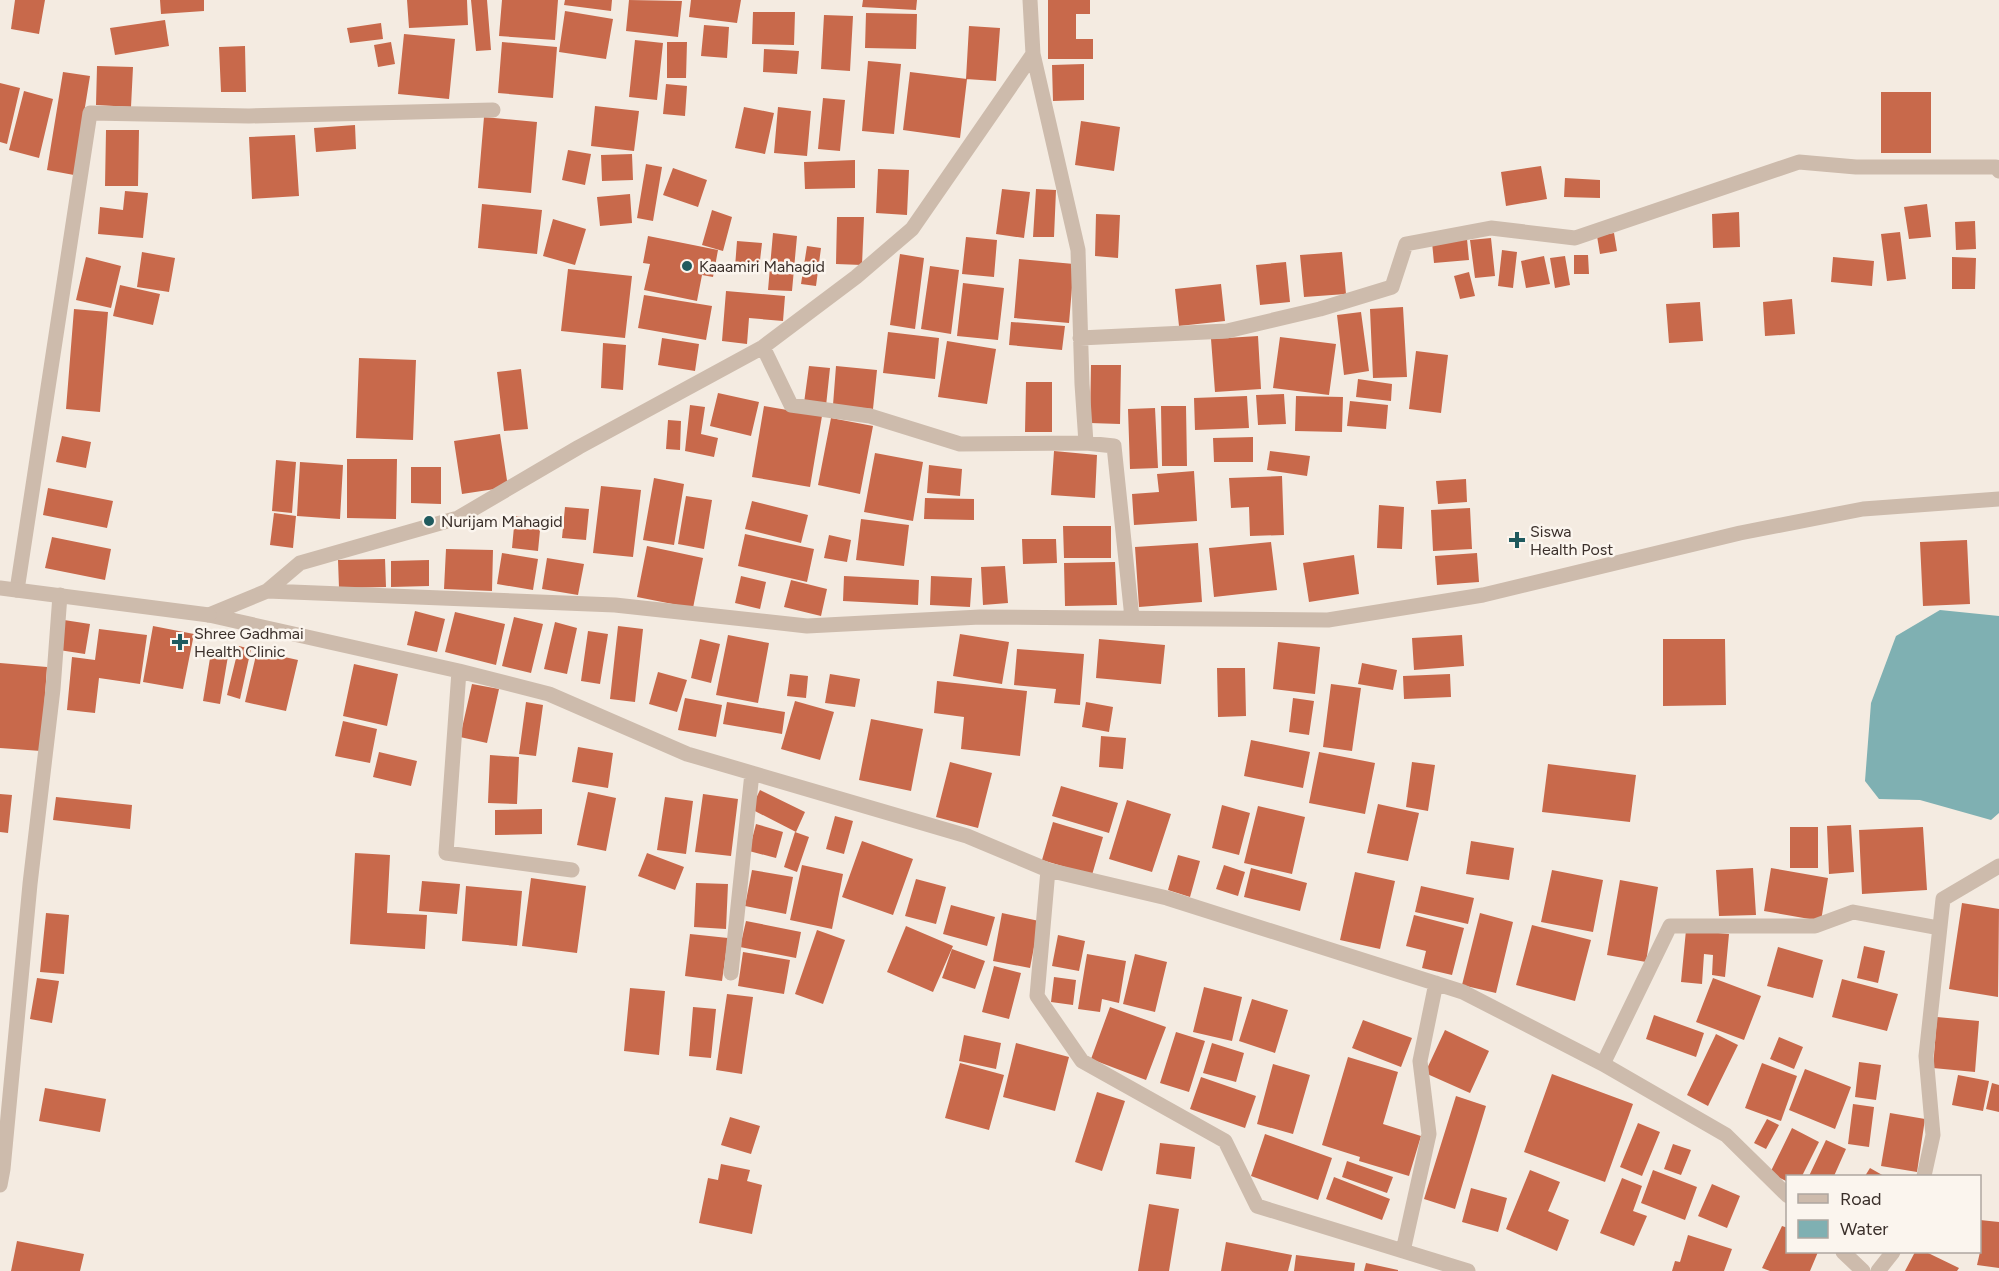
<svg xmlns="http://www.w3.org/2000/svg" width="1999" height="1271" font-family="Figtree,sans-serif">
	<rect width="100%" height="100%" fill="#f4ebe1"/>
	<path fill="#7fb0b2" d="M1940,610L1999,616V813L1991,820L1920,800L1879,799L1865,781L1871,703L1896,636Z"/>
	<path fill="#c8694b" d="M15,0H45L39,34L11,29Z
		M160,0H204V11L161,14Z
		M407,0H467L468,25L409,28Z
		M471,0H487L491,50L476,51Z
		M502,0H558L555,40L499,36Z
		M565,0H612L611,11L564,5Z
		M629,0L682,1L678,37L626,31Z
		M691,0H741L737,23L689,17Z
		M863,0H917L916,10L862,7Z
		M1048,0H1090V14H1076V39H1093V59H1048Z
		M565,11L613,19L606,59L559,52Z
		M753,12H795L794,45L752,44Z
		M866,13L917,14L916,49L865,48Z
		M824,15L853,16L850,71L821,69Z
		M165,20L169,46L115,55L110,28Z
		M381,23L383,39L350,43L347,28Z
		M704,25L729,27L727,58L701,56Z
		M969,26L1000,28L996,81L966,79Z
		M404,34L455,39L449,99L398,94Z
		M635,40L663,43L657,100L629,97Z
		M391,42L395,64L378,67L374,45Z
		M502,42L557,47L553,98L498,93Z
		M667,42H687L686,78H667Z
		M245,46L246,92H221L219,47Z
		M764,49L799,51L797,74L763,72Z
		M868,61L901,64L894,134L862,131Z
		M1084,64V100L1053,101L1052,65Z
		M97,66L133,67L131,107L96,105Z
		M63,72L90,76L74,175L47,170Z
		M910,72L967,79L960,138L903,130Z
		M0,83L20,88L7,144L0,142Z
		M666,84L687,86L685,116L663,114Z
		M24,91L53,99L39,158L9,150Z
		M1881,92H1931V153H1881Z
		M823,98L845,100L840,151L818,149Z
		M595,106L639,111L634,151L591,146Z
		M744,107L774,113L765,154L735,148Z
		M778,107L811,111L807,156L774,153Z
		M484,117L537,122L531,193L478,188Z
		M1081,121L1120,127L1114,171L1075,165Z
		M355,125L356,149L316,152L314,128Z
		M106,130H139L138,186H105Z
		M295,135L299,196L252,199L249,137Z
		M568,150L591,154L585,185L562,180Z
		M632,154L633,180L602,181L601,155Z
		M855,160V188L805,189L804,162Z
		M646,164L662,167L653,221L637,218Z
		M1541,166L1547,199L1506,206L1501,172Z
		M673,168L707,180L698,207L663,195Z
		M878,169L909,170L907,215L876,213Z
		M1565,178L1600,180V198L1564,197Z
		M1002,189L1030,192L1024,238L996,234Z
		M1036,189L1056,190L1054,237H1033Z
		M125,191L148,193L143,238L98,234L100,207L123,210Z
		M630,194L632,223L600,226L597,197Z
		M482,204L542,210L537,254L478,248Z
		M1927,204L1931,237L1909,239L1904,207Z
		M712,210L732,217L723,251L702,245Z
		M1739,212L1740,247L1713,248L1712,214Z
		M1096,214L1120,215L1118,258L1095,256Z
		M837,217H864L862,265L836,264Z
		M553,219L586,229L575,265L543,256Z
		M1975,221L1976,249L1956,250L1955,222Z
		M1900,232L1906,279L1887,281L1881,234Z
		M773,233L797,236L792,291L768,290Z
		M1614,233L1617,251L1600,254L1597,236Z
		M648,236L718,250L713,277L702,275L697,301L644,290L650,264L643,263Z
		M966,237L997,240L994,277L962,274Z
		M1491,238L1495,276L1475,278L1470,240Z
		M1467,239L1469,260L1434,263L1432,242Z
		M737,241L762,243L759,269L735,267Z
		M807,246L821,248L816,286L801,284Z
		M1502,250L1517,252L1513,288L1498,286Z
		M142,252L175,258L169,292L137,287Z
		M1342,252L1346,294L1304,297L1300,255Z
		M900,254L924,258L915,329L890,325Z
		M1574,255H1588L1589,274H1574Z
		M1544,256L1550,284L1526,288L1521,261Z
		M1565,256L1570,285L1555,288L1550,258Z
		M86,257L121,266L111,308L76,300Z
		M1833,257L1874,261L1872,286L1831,282Z
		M1952,257L1976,258L1975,289H1952Z
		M1019,259L1074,264L1069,323L1014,318Z
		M1286,262L1290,302L1260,305L1256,265Z
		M930,266L959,270L951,334L921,329Z
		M568,269L632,276L625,338L561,331Z
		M1469,272L1475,296L1460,299L1454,276Z
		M963,283L1004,288L998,340L957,336Z
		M1221,284L1225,321L1179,326L1175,289Z
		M120,285L160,294L153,325L113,316Z
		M726,291L785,296L783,321L749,318L747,344L722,341Z
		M644,295L712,306L706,340L638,328Z
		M1792,299L1795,334L1765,336L1763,302Z
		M1700,302L1703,341L1669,343L1666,304Z
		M1403,307L1407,377L1373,378L1370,309Z
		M74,309L108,312L100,412L66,409Z
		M1361,312L1369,371L1344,375L1337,315Z
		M1011,322L1065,326L1062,350L1009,345Z
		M888,332L939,338L935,379L883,373Z
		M1258,336L1261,389L1215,392L1211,339Z
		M1280,337L1336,344L1329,395L1273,388Z
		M662,338L699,344L695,371L658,365Z
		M947,341L996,349L987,404L938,397Z
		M603,343L626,345L623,390L601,388Z
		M1416,351L1448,355L1441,413L1409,409Z
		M359,358L416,360L413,440L356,438Z
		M1091,365H1121L1120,424L1090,423Z
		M809,366L830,368L826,406L804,403Z
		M836,366L877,370L873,409L833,405Z
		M521,369L528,429L504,431L497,372Z
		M1358,379L1392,384L1391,401L1356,397Z
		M1026,382H1052V432H1025Z
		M718,393L759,402L751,436L710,426Z
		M1284,394L1286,424L1258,425L1256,395Z
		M1247,396L1249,428L1195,430L1194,398Z
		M1296,396L1343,397L1342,432L1295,431Z
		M1350,401L1388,405L1386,429L1347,426Z
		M690,405L705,407L701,434L718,438L714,457L685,451Z
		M764,406L822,416L810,487L752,477Z
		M1161,406H1186L1187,466H1162Z
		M1155,408L1158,468L1130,469L1128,409Z
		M831,418L873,426L860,494L818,485Z
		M668,420L681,421L680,450L666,449Z
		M500,434L508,487L462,494L454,441Z
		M62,436L91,442L86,468L56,462Z
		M1253,437V462H1214L1213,438Z
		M1054,451L1097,455L1095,498L1051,495Z
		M1270,451L1310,456L1307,476L1267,470Z
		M875,453L923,462L913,521L864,512Z
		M347,459H397L396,519L347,518Z
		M276,460L296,462L292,513L272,511Z
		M300,462L343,465L340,519L297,516Z
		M929,465L962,469L960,496L927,493Z
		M411,467H441V504L411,503Z
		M1194,471L1197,521L1134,525L1132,494L1159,492L1157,474Z
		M1282,476L1284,535L1250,536L1249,507L1231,508L1229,478Z
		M654,478L684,484L674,545L643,540Z
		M1466,479L1467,502L1438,504L1436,481Z
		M601,486L641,490L633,557L593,553Z
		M48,488L113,501L107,528L43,515Z
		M686,496L712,500L704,549L678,544Z
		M925,498L974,499V520L924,519Z
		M752,501L808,515L801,543L745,529Z
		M1379,505L1404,507L1402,549L1377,548Z
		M565,507L589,509L586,540L562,538Z
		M1470,508L1472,549L1433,551L1431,510Z
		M274,513L296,516L293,548L270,545Z
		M515,516L541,520L538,551L512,548Z
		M861,519L909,525L904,566L856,560Z
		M1063,526H1111V558H1064Z
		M745,534L814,549L807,582L738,566Z
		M829,535L851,540L847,562L824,558Z
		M52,537L111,549L105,580L45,568Z
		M1022,539H1056L1057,563L1023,564Z
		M1967,540L1970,604L1923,606L1920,542Z
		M1271,542L1277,590L1214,597L1209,548Z
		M1198,543L1202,602L1139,607L1135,547Z
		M647,546L703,558L693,608L637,597Z
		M446,549L493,550L492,591L444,589Z
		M502,553L538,559L533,590L497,584Z
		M1477,553L1479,582L1437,585L1435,556Z
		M1354,555L1359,594L1309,602L1303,563Z
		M547,558L584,564L578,595L542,589Z
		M385,559L386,587L339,588L338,560Z
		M429,560V586L391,587V561Z
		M1115,562L1117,605L1065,606L1064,563Z
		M1005,566L1008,603L983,605L981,567Z
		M741,576L766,582L760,609L735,603Z
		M844,576L919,580L918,605L843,601Z
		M931,576L972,578L970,607L930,605Z
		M791,580L827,589L821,616L784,607Z
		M415,611L445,619L437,652L407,645Z
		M455,612L505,624L496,665L445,652Z
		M514,617L543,624L531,673L502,666Z
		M64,620L90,624L85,654L59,650Z
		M555,622L577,628L567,674L544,669Z
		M153,626L194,634L183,689L143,682Z
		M618,626L643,629L635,702L610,699Z
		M99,629L147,635L140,684L99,678L95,713L67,710L72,657L95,660Z
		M588,631L608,634L600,684L581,681Z
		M960,634L1009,642L1002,684L953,676Z
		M728,635L769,643L758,703L716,695Z
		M1462,635L1464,666L1414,670L1412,638Z
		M700,639L720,644L711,683L691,678Z
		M1099,639L1165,645L1161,684L1096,678Z
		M1663,639H1725L1726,705L1663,706Z
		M1278,642L1320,647L1315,694L1273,689Z
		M239,646L251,649L240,699L227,695Z
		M1017,649L1084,654L1080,705L1054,703L1056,689L1014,685Z
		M257,651L298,660L286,711L245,702Z
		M211,652L228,656L220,704L203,701Z
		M0,663L47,667L41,751L0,748Z
		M1362,663L1397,670L1393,690L1358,684Z
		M354,664L398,674L387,726L343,716Z
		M1217,668H1245L1246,716L1218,717Z
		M658,672L687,680L677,712L649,704Z
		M790,674L808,676L806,698L787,696Z
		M830,674L860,679L855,707L825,703Z
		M1450,674L1451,697L1404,699L1403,676Z
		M937,681L1027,691L1020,756L961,749L964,717L934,713Z
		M472,684L499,689L487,743L460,737Z
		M1331,684L1361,688L1352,751L1323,747Z
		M685,698L722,705L716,737L678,730Z
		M1293,698L1314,701L1309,735L1289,732Z
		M795,701L834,712L820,760L781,749Z
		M526,702L543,705L536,756L519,754Z
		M727,702L785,712L782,734L723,724Z
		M1086,702L1113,707L1109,732L1082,727Z
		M871,719L923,729L911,791L859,780Z
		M343,721L377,729L370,763L335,756Z
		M1101,736L1126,738L1123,769L1099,767Z
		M1251,740L1310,752L1303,788L1244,776Z
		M578,747L613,753L608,788L572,782Z
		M379,752L417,761L411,786L373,777Z
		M1319,752L1375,763L1365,814L1309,803Z
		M490,755L519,757L517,804L488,803Z
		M950,762L992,773L978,828L936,817Z
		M1412,762L1435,765L1428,811L1406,807Z
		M1548,764L1636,775L1630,822L1542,812Z
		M1061,786L1118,803L1109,833L1052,816Z
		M760,790L805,812L796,832L751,809Z
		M588,792L616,798L606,851L577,845Z
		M0,794L12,795L8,833L0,832Z
		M703,794L738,799L731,856L695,852Z
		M56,797L132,805L130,829L53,820Z
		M665,797L693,801L686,854L657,850Z
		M1127,800L1171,814L1152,872L1109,859Z
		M1378,804L1419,813L1408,861L1367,853Z
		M1222,805L1250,813L1239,855L1212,848Z
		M1258,806L1305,817L1292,874L1244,863Z
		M542,809V834L495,835V810Z
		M835,816L853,821L844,854L826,849Z
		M1053,822L1103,837L1092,875L1042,860Z
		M756,824L783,832L776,858L749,851Z
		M1851,825L1854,872L1829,874L1827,826Z
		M1790,827H1818V868H1790Z
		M1923,827L1927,890L1862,894L1859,830Z
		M795,832L809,837L797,872L784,867Z
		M862,841L913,859L893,915L842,897Z
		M1471,841L1514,848L1509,880L1466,874Z
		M355,853L390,855L387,913L427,915L425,949L350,944Z
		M647,853L684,867L675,890L638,876Z
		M1178,855L1200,861L1190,897L1168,890Z
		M802,865L843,874L832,929L790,920Z
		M1224,865L1245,872L1238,896L1216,889Z
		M1251,868L1307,883L1300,911L1244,897Z
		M1753,868L1756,915L1719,916L1716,870Z
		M1771,868L1828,878L1821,921L1764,911Z
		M752,870L793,877L786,914L745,906Z
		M1552,870L1603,880L1593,932L1541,922Z
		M1355,872L1395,881L1380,949L1340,940Z
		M531,878L586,886L577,953L522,946Z
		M916,879L946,887L936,924L905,916Z
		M1620,880L1658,887L1646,962L1607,955Z
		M422,881L460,884L457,914L419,911Z
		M696,883L728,884L726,929L694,927Z
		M466,886L522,891L517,946L462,941Z
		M1421,886L1474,898L1468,924L1415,912Z
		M1962,903L1999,909L1998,997L1949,989Z
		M951,905L995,917L987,946L943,934Z
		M46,913L69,915L64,974L40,972Z
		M1002,913L1039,921L1030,968L993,961Z
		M1480,913L1513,922L1496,993L1462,985Z
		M1414,915L1464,928L1452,975L1422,968L1426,951L1406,946Z
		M746,921L801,932L796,958L740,947Z
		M1532,925L1591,940L1575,1001L1516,985Z
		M906,926L953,946L933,992L887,972Z
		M817,930L845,940L823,1004L795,994Z
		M1686,930L1729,934L1725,977L1712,975L1713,955L1704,954L1702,984L1681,982Z
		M690,934L728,938L722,981L685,976Z
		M1058,935L1085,941L1079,971L1052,966Z
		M1864,946L1885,951L1878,983L1857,978Z
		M1778,947L1823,960L1813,998L1767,986Z
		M952,949L985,961L975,989L942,978Z
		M743,952L790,960L784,994L738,986Z
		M1087,954L1126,961L1119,1003L1102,999L1100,1012L1078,1009Z
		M1135,954L1167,962L1155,1012L1123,1004Z
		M994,966L1021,973L1009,1019L982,1012Z
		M1054,977L1076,980L1073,1005L1051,1002Z
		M37,978L59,981L52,1023L30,1019Z
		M1713,978L1761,996L1744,1040L1696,1022Z
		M1842,979L1898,994L1887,1031L1832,1017Z
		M1204,987L1242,997L1232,1041L1193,1032Z
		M630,988L665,991L659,1055L624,1051Z
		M727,994L753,997L742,1074L716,1070Z
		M1252,999L1288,1010L1275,1053L1239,1041Z
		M693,1007L716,1009L711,1058L689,1056Z
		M1110,1007L1166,1027L1146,1080L1091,1059Z
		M1654,1015L1704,1033L1696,1057L1646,1039Z
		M1937,1017L1979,1021L1975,1072L1933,1068Z
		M1363,1020L1412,1038L1401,1067L1352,1048Z
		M1445,1030L1489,1051L1470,1093L1425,1073Z
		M1176,1032L1205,1041L1189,1092L1160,1083Z
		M1716,1034L1738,1045L1708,1106L1687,1095Z
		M964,1035L1001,1043L996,1069L959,1061Z
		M1779,1037L1803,1047L1794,1069L1770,1059Z
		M1016,1043L1069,1057L1055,1111L1003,1097Z
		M1212,1043L1244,1053L1236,1082L1203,1073Z
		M1348,1057L1398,1072L1383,1124L1421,1136L1409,1176L1359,1161L1360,1157L1322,1145Z
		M1859,1062L1881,1065L1876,1100L1855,1097Z
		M960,1063L1004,1075L989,1130L945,1118Z
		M1762,1063L1797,1076L1781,1121L1745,1108Z
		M1273,1064L1310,1075L1293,1134L1257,1124Z
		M1805,1069L1851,1087L1835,1129L1789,1110Z
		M1552,1074L1633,1104L1605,1182L1524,1152Z
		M1958,1075L1989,1081L1983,1111L1952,1105Z
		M1201,1077L1256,1096L1245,1128L1190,1109Z
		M1992,1083L1999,1085V1112L1986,1109Z
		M45,1088L106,1099L100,1132L39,1121Z
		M1097,1092L1125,1101L1102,1171L1075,1162Z
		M1456,1096L1486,1106L1455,1209L1424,1199Z
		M1853,1104L1874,1107L1869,1147L1848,1144Z
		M1890,1113L1925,1119L1917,1172L1881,1166Z
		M730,1117L760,1126L751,1154L721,1145Z
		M1767,1119L1779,1125L1766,1149L1754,1143Z
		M1638,1123L1660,1132L1642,1176L1620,1167Z
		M1792,1128L1819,1142L1802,1176H1788V1182L1770,1173Z
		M1265,1134L1332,1158L1318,1200L1251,1176Z
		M1826,1140L1846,1149L1834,1176H1809Z
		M1160,1143L1195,1147L1191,1179L1156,1174Z
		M1673,1144L1691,1150L1681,1175L1664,1169Z
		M1347,1161L1393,1177L1387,1193L1342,1177Z
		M721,1164L750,1170L747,1181L762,1185L752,1234L699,1223L708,1178L718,1180Z
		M1870,1168L1884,1176H1865Z
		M1530,1170L1560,1182L1548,1211L1569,1220L1557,1251L1506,1229Z
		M1653,1170L1697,1187L1685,1220L1641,1203Z
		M1334,1177L1390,1199L1382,1220L1326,1199Z
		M1622,1178L1642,1186L1633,1211L1647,1216L1634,1246L1600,1233Z
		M1712,1184L1740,1196L1727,1228L1698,1216Z
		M1471,1188L1507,1198L1498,1232L1462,1222Z
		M1149,1204L1179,1209L1169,1271H1138Z
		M1980,1220L1999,1222V1268L1977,1265L1980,1252Z
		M1782,1226L1788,1228V1252H1818L1810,1271H1770L1762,1268Z
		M1688,1235L1732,1249L1724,1271H1672L1675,1261L1680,1262Z
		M17,1241L84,1254L80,1271H11Z
		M1226,1242L1292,1255L1288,1271H1221Z
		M1915,1252H1926L1959,1268L1957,1271H1905Z
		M1296,1255L1355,1263L1354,1271H1294Z
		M1366,1263L1398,1270V1271H1364Z"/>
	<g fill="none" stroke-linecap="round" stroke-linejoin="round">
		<path stroke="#cdbbac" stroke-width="15" d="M1030,0L1033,54L1078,250L1082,384L1086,443
			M1080,338L1227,331L1320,309L1392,287L1406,244L1491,228L1575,238L1799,162L1856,167H1996L1999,171
			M763,347L791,405L870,416L960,444L1086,443L1114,446L1132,618
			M17,590L90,113L249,116L493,110
			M267,591L615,605L807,626L980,617L1328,620L1483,595L1740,533L1863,509L1999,499
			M209,615L459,671L549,694L687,754L967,836L1048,870L1167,898L1463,992L1603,1064L1726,1135L1788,1196
			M209,615L267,591L300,563L458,518L579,447L763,347L856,277L912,229L1033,54
			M459,671L446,853L572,870
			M1048,870L1037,996L1082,1061L1225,1141L1257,1206L1468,1271
			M731,973L752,773
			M1603,1064L1670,926H1815L1853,912L1939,928
			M1924,1176L1933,1135L1926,1056L1943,899L1999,866
			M0,1185L3,1169L30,884L53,689L60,595
			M1403,1251L1429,1134L1420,1061L1436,983
			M1843,1252L1863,1271
			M1878,1271L1893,1252"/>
		<path stroke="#cdbbac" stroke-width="15" d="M0,588L209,615"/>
	</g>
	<g fill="#1f5a5e" stroke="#fbf5ee" stroke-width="2">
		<circle cx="687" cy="266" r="6"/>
		<circle cx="429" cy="521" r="6"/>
		<path d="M1514 531h6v6h6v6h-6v6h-6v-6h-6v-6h6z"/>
		<path d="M177 633h6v6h6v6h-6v6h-6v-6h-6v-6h6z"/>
	</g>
	<g text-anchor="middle" stroke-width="5" stroke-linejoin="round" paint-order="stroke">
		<g font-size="16" fill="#3b302b" stroke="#fbf5ee" text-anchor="start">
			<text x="699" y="272">Kaaamiri Mahagid</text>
			<text x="441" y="527">Nurijam Mahagid</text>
			<text x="1530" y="537">Siswa<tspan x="1530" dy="18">Health Post</tspan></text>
			<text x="194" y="639">Shree Gadhmai<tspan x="194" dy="18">Health Clinic</tspan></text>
		</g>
	</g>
	<rect x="1786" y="1175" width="195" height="78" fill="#fbf5ee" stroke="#aea6a0" stroke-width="1.5"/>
	<rect x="1798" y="1194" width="30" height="9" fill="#cdbbac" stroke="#aea6a0" stroke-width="1.5"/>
	<text x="1840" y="1205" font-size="18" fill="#3b302b">Road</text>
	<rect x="1798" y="1220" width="30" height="18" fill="#7fb0b2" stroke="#aea6a0" stroke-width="1.5"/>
	<text x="1840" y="1235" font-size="18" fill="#3b302b">Water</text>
</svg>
